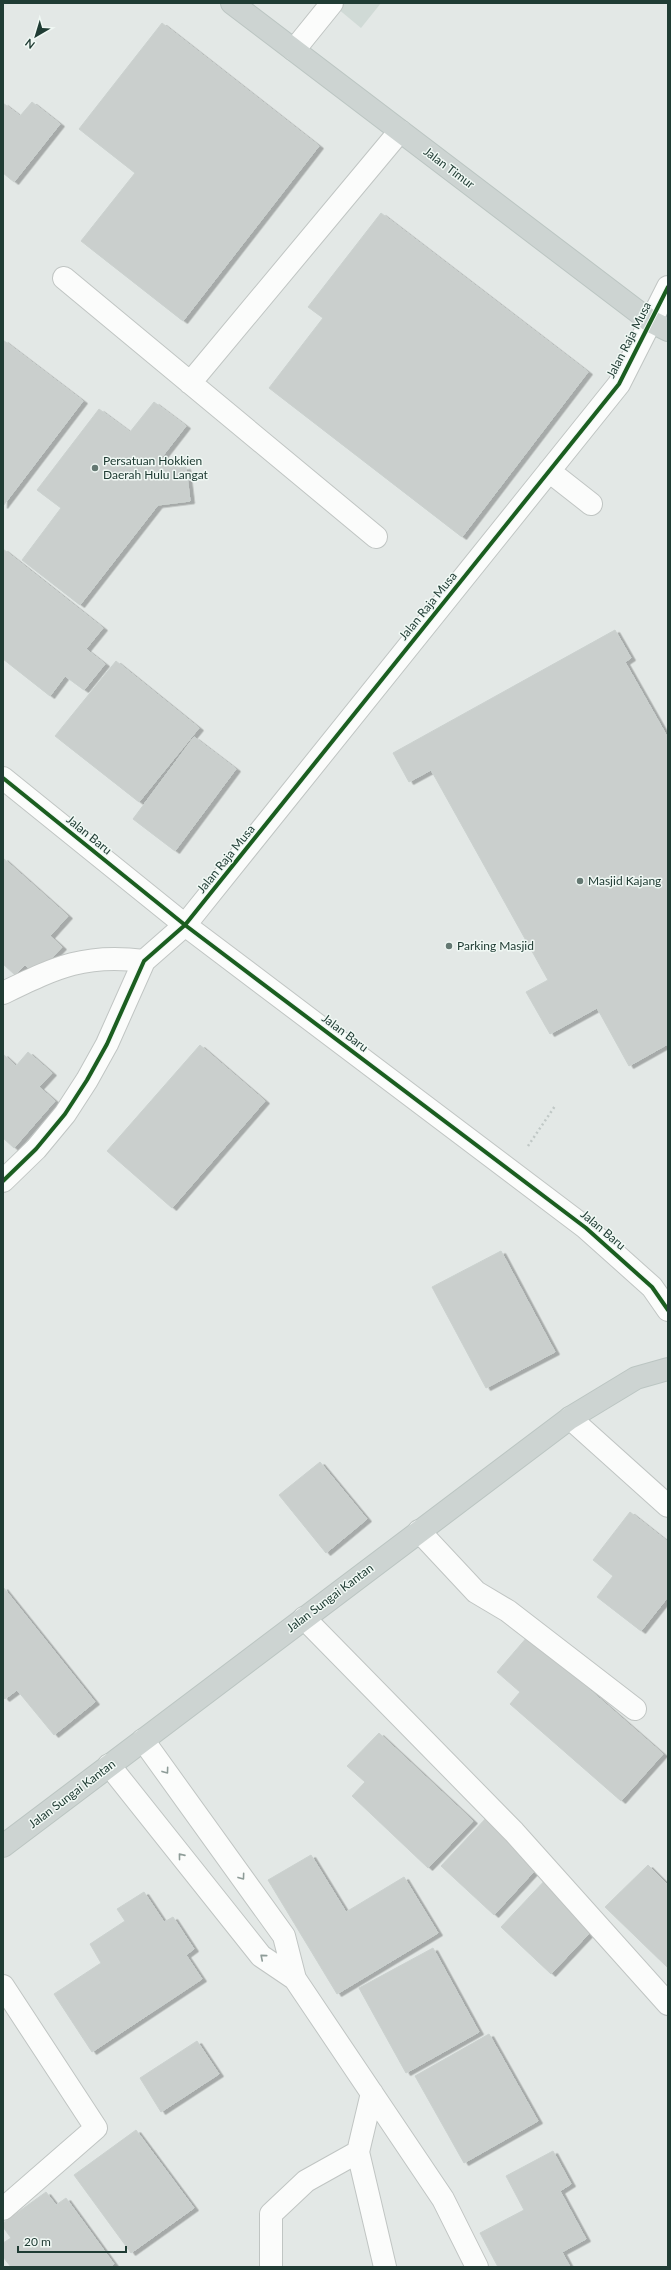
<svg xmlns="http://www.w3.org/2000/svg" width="671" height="2270" font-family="Lato,sans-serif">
	<defs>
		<filter id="shadow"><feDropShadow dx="4.5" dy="2.5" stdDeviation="0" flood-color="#0004"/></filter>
	</defs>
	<rect width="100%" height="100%" fill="#e3e8e6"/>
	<path fill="#d0dad6" d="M331,3H381L361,28Z"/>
	<path fill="#cacfcd" stroke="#cbd1cf" filter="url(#shadow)" d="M162,23L319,146L183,321L81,241L135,173L79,129Z
		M32,102L60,124L14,182L3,173V103L20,116Z
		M381,213L588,372L462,537L269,388L323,318L308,307Z
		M3,340L83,401L3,506Z
		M154,402L186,426L162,457L177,468L186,467L190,501L158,505L80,605L22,560L61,508L37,490L99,409L130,432Z
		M3,549L103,628L86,649L105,664L84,690L65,676L50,696L3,659Z
		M615,630L631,658L625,662L668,738V1044L629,1066L597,1008L550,1034L526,992L548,980L431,770L409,782L393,753Z
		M116,661L199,728L139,802L55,736Z
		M194,737L236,769L175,851L133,819Z
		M3,858L68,916L50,936L62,947L36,975L25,965L15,975L3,964Z
		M200,1045L265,1101L172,1208L107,1151Z
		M28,1052L52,1073L39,1087L55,1101L14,1148L3,1138V1054L16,1066Z
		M501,1251L555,1352L486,1388L432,1287Z
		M320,1462L367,1519L326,1553L279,1495Z
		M630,1512L668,1542V1597L641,1631L597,1597L613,1576L593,1560Z
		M3,1587L95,1702L54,1735L17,1690L5,1699L3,1697Z
		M528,1636L663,1754L621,1801L510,1704L520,1692L497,1672Z
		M379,1733L473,1821L428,1868L352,1796L365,1782L347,1766Z
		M488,1816L540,1865L494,1915L441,1866Z
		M311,1855L346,1912L404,1877L438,1933L337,1994L268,1880Z
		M648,1865L668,1885V1968L605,1907Z
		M548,1877L598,1924L551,1974L501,1927Z
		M144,1892L164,1922L173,1917L194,1949L186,1955L202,1979L92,2052L54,1994L101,1963L90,1944L125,1921L117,1909Z
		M433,1948L479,2032L406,2073L359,1988Z
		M489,2034L538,2121L464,2163L415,2076Z
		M197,2041L219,2074L161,2112L140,2078Z
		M136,2130L194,2208L131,2253L74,2175Z
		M553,2151L571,2184L560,2191L586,2239L562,2252L570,2267H498L480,2233L524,2210L506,2176Z
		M46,2192L56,2205L66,2198L114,2264L110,2267H11L3,2257V2243L11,2238L3,2227V2223Z"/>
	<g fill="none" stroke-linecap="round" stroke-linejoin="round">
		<defs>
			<path id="minor" d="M294,50L332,3
				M64,278L376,537
				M190,383L400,131
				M549,471L591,504
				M3,778L185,925L586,1228L652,1287L668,1310
				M3,993C55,968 84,953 144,961
				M3,1181L36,1149L65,1114L87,1080L107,1044L144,961L185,925L619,384L668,287
				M570,1418L668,1506
				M419,1531L476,1592L508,1611L635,1709
				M304,1618L514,1832L668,2004
				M143,1740L284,1936L295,1979L443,2199L477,2267
				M109,1765L261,1956L295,1979
				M3,1986L96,2128L3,2209
				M358,2152L385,2267
				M271,2267V2214L306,2181L358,2152L372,2093"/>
			<path id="major" d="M232,3L650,321L668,330
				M3,1846L570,1418L636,1378L668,1369"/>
		</defs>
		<use href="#minor" stroke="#c0c5c3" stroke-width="24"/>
		<use href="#major" stroke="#bbc5c2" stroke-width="24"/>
		<path stroke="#c0c8c6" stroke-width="2.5" stroke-dasharray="2 3" stroke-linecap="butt" d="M528,1146L555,1106"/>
		<use href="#minor" stroke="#fbfcfb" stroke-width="22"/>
		<use href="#major" stroke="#cdd4d2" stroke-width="22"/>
		<defs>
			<path id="cycleway" d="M3,778L185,925L586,1228L652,1287L668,1310
				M3,1181L36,1149L65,1114L87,1080L107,1044L144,961L185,925L619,384L668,287"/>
		</defs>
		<use href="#cycleway" stroke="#f0f8f4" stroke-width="6"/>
		<use href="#cycleway" stroke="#1b5e20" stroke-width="4"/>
	</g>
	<defs><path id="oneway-chevron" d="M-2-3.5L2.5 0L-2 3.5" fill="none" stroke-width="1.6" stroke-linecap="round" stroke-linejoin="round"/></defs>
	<g stroke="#8e9c98">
		<use href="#oneway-chevron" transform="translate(166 1771) rotate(54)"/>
		<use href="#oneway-chevron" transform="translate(181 1856) rotate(-129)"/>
		<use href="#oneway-chevron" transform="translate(242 1877) rotate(54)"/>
		<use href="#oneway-chevron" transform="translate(263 1957) rotate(-140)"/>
	</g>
	<g fill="#647872" stroke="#f0f8f4" stroke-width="1.5">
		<circle cx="95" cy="468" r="4"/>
		<circle cx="580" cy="881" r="4"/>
		<circle cx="449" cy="946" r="4"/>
	</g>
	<g text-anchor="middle" stroke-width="3" stroke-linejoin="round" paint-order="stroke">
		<g font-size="12" fill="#203c34" stroke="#f0f8f4">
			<text transform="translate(449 168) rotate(37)" y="4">Jalan Timur</text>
			<text transform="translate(629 340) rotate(-63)" y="4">Jalan Raja Musa</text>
			<text transform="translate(428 606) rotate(-51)" y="4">Jalan Raja Musa</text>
			<text transform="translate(89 835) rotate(39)" y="4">Jalan Baru</text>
			<text transform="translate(226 859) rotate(-51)" y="4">Jalan Raja Musa</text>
			<text transform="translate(345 1033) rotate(37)" y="4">Jalan Baru</text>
			<text transform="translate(603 1230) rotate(40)" y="4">Jalan Baru</text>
			<text transform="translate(330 1598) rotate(-37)" y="4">Jalan Sungai Kantan</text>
			<text transform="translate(72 1794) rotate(-37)" y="4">Jalan Sungai Kantan</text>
		</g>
		<g font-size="12" fill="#203c34" stroke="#f0f8f4" text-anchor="start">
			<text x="103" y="465">Persatuan Hokkien<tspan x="103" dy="14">Daerah Hulu Langat</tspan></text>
			<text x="588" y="885">Masjid Kajang</text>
			<text x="457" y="950">Parking Masjid</text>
		</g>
	</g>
	<rect width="671" height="2270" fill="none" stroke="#203c34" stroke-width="8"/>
	<g transform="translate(36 36) rotate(218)" stroke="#f0f8f4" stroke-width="3" paint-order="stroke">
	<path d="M0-3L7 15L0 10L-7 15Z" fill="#203c34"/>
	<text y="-6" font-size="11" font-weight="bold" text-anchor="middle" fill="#203c34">N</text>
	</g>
	<path d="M18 2246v6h108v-6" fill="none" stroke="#203c34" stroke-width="2"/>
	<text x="24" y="2246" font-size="12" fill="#203c34" stroke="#f0f8f4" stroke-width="3" paint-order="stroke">20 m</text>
</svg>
